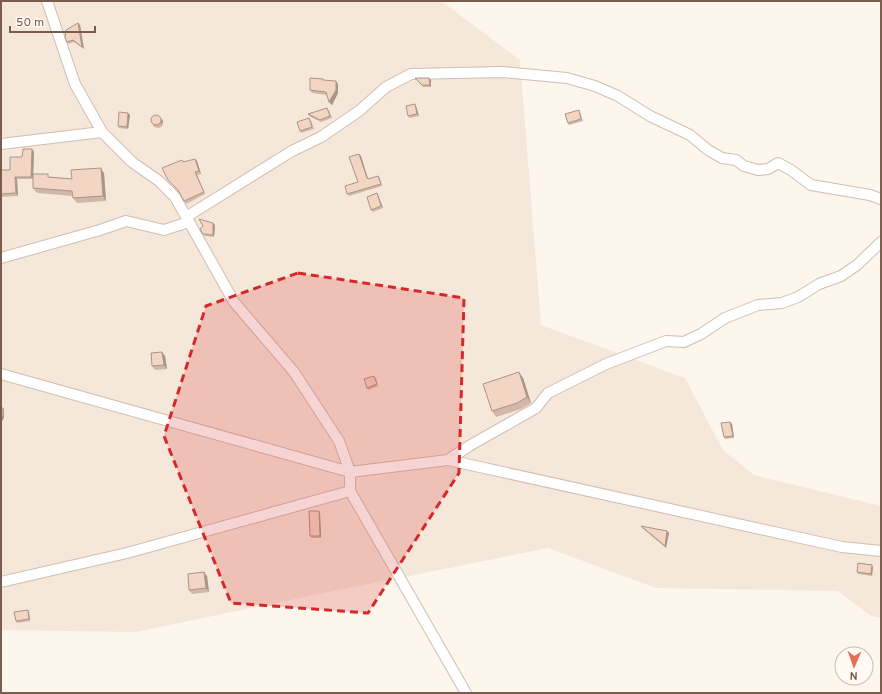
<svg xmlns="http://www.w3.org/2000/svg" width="882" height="694" font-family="Overpass,sans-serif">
	<rect width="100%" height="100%" fill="#fdf6ec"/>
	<path fill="#f5e8da" d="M1,1H441L520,60L541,325L685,378L723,450L754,475L881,506V618L871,616L838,591L656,588L548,548L319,594L136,632L1,630Z"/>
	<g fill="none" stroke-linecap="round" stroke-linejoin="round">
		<defs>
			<path id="street" d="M47,1L75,84L102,132L132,162L159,181L175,197L234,302L294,372L339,441L350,472V491L466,693
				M1,144L102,132
				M186,217L292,151L321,137L359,111L386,87L411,74L503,72L567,78L595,86L618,96L650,116L690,135L708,150L722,158L736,160L744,166L758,170L768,169L778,163L791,170L811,185L870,195L881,199
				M1,258L100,230L126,221L164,230L189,222
				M1,374L350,472L448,460L842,547L881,551
				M448,460L469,446L536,408L548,393L606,364L666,341L684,342L701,334L725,318L758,305L782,303L798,297L819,284L841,276L857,265L881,242
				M1,582L127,553L350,491"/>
		</defs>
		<use href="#street" stroke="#d1beb0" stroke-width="12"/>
		<use href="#street" stroke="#fff" stroke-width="10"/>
	</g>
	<path fill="#d1b7a8" d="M62,1H79V2H63Z
		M78,23L80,25L84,49L74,42L68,44L67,42Z
		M415,78H429L431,80V87H423Z
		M324,80L338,84V93L332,105L329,102L327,95L312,93L310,90Z
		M416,106L419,116L410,118L408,116Z
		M329,110L332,118L321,122L309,116L308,114Z
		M580,112L583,121L569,125L568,123Z
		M128,113L130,115L128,129L119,128L118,126Z
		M162,119L163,121L162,126L159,128L154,127L151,121Z
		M311,120L314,129L301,133L300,131Z
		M32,149L34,152L33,179H17L18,196L1,197V170H10L22,157Z
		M359,154L361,156L368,178V179L378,176L380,178L382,186L349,196L347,194L358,182Z
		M197,161L201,174L197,175L205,194L186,204L179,192L168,180L184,162Z
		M104,173L106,201L77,203L73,198V196L37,193L33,188L50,177L72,179Z
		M378,195L383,208L373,212L371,210Z
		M215,225L214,237L205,236L200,229L203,226Z
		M162,352L165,356L167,369L155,370L152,366Z
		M376,378L378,386L368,390L367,388Z
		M523,378L531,403L521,409L496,417L492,411Z
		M730,422L732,424L734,438L725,439L724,437Z
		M320,513L321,538H312L310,536Z
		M641,526L667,531L669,533L666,548L642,528Z
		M873,567L872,576L858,574L857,572Z
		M207,576L209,592L192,594L189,590Z
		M29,612L30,621L17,623L16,621Z"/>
	<path fill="#aa9588" d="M78,23L80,25L84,49L82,47Z
		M429,78L431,80V87L430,85Z
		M336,81L338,84V93L332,105L329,102Z
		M415,104L416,106L419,116L417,114Z
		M128,113L130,115L128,129L127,127Z
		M162,119L163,121L162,126L161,124Z
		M32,149L34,152L33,179L31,177Z
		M359,154L361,156L368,180L367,178Z
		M195,159L197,161L201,174L199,171Z
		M101,168L104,173L106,201L103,196Z
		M195,172L197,175L205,194L204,192Z
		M15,177L17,179L18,196L16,193Z
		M377,193L378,195L383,208L381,206Z
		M213,223L215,225L214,237L213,235Z
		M162,352L165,356L167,369L164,365Z
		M519,372L523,378L531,403L527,397Z
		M3,408L4,410V418L1,423Z
		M730,422L732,424L734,438L733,436Z
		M319,511L320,513L321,538L320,536Z
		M667,531L669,533L666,548L665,546Z
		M872,565L873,567L872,576L871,574Z
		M204,572L207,576L209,592L206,588Z
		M28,610L29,612L30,621L29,619Z"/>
	<path fill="#f3d5c3" stroke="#aa9588" d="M78,23L82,47L73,40L67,42L65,38L66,30Z
		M310,78L323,79V80L336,81V90L329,102L326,92L310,90Z
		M415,78H429L430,85H422Z
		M415,104L417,114L408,116L406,106Z
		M327,108L330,116L320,120L308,114Z
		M579,110L581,119L568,123L565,114Z
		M119,112L128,113L127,127L118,126Z
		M151 120a5 5 0 1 1 10 0a5 5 0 1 1-10 0Z
		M309,118L312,127L300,131L297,122Z
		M23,149H32L31,177H15L16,193L1,194V170H10V157H22Z
		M359,154L367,178L368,179L378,176L381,184L347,194L345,186L358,182L349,157Z
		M195,159L199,171L195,172L204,192L184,201L178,190L168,180L162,168L182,160L183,162Z
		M101,168L103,196L73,198L72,191L33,188V174H48V177L72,179L71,170Z
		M377,193L381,206L371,210L367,197Z
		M199,219L213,223V235L203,234L200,229L203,226Z
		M162,352L164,365L152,366L151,353Z
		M519,372L527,397L517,403L492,411L483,384Z
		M374,376L377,384L367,388L364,379Z
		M1,408H3V416L1,419Z
		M730,422L733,436L724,437L721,423Z
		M309,511H319L320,536H310Z
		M641,526L667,531L665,546Z
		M858,563L872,565L871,574L857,572Z
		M204,572L206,588L189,590L188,574Z
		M28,610L29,619L16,621L14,612Z"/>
	<path fill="#d62828" fill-opacity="0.2" stroke="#d62828" stroke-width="3" stroke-dasharray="8 5" stroke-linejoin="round" d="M298,273L464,298L459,473L368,613L231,603L164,436L206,306Z"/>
	<rect width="882" height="694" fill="none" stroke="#7a5c4d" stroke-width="4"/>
	<g transform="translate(854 666) rotate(182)"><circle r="19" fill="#fffaf3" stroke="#cabbb1"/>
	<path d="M0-3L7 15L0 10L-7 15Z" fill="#e76f51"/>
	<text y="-6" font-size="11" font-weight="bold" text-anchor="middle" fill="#7a5c4d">N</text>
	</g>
	<path d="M10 26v6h85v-6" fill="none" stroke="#7a5c4d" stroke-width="2"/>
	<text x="16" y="26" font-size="12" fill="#7a5c4d" stroke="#fffaf3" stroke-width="3" paint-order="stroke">50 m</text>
</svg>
